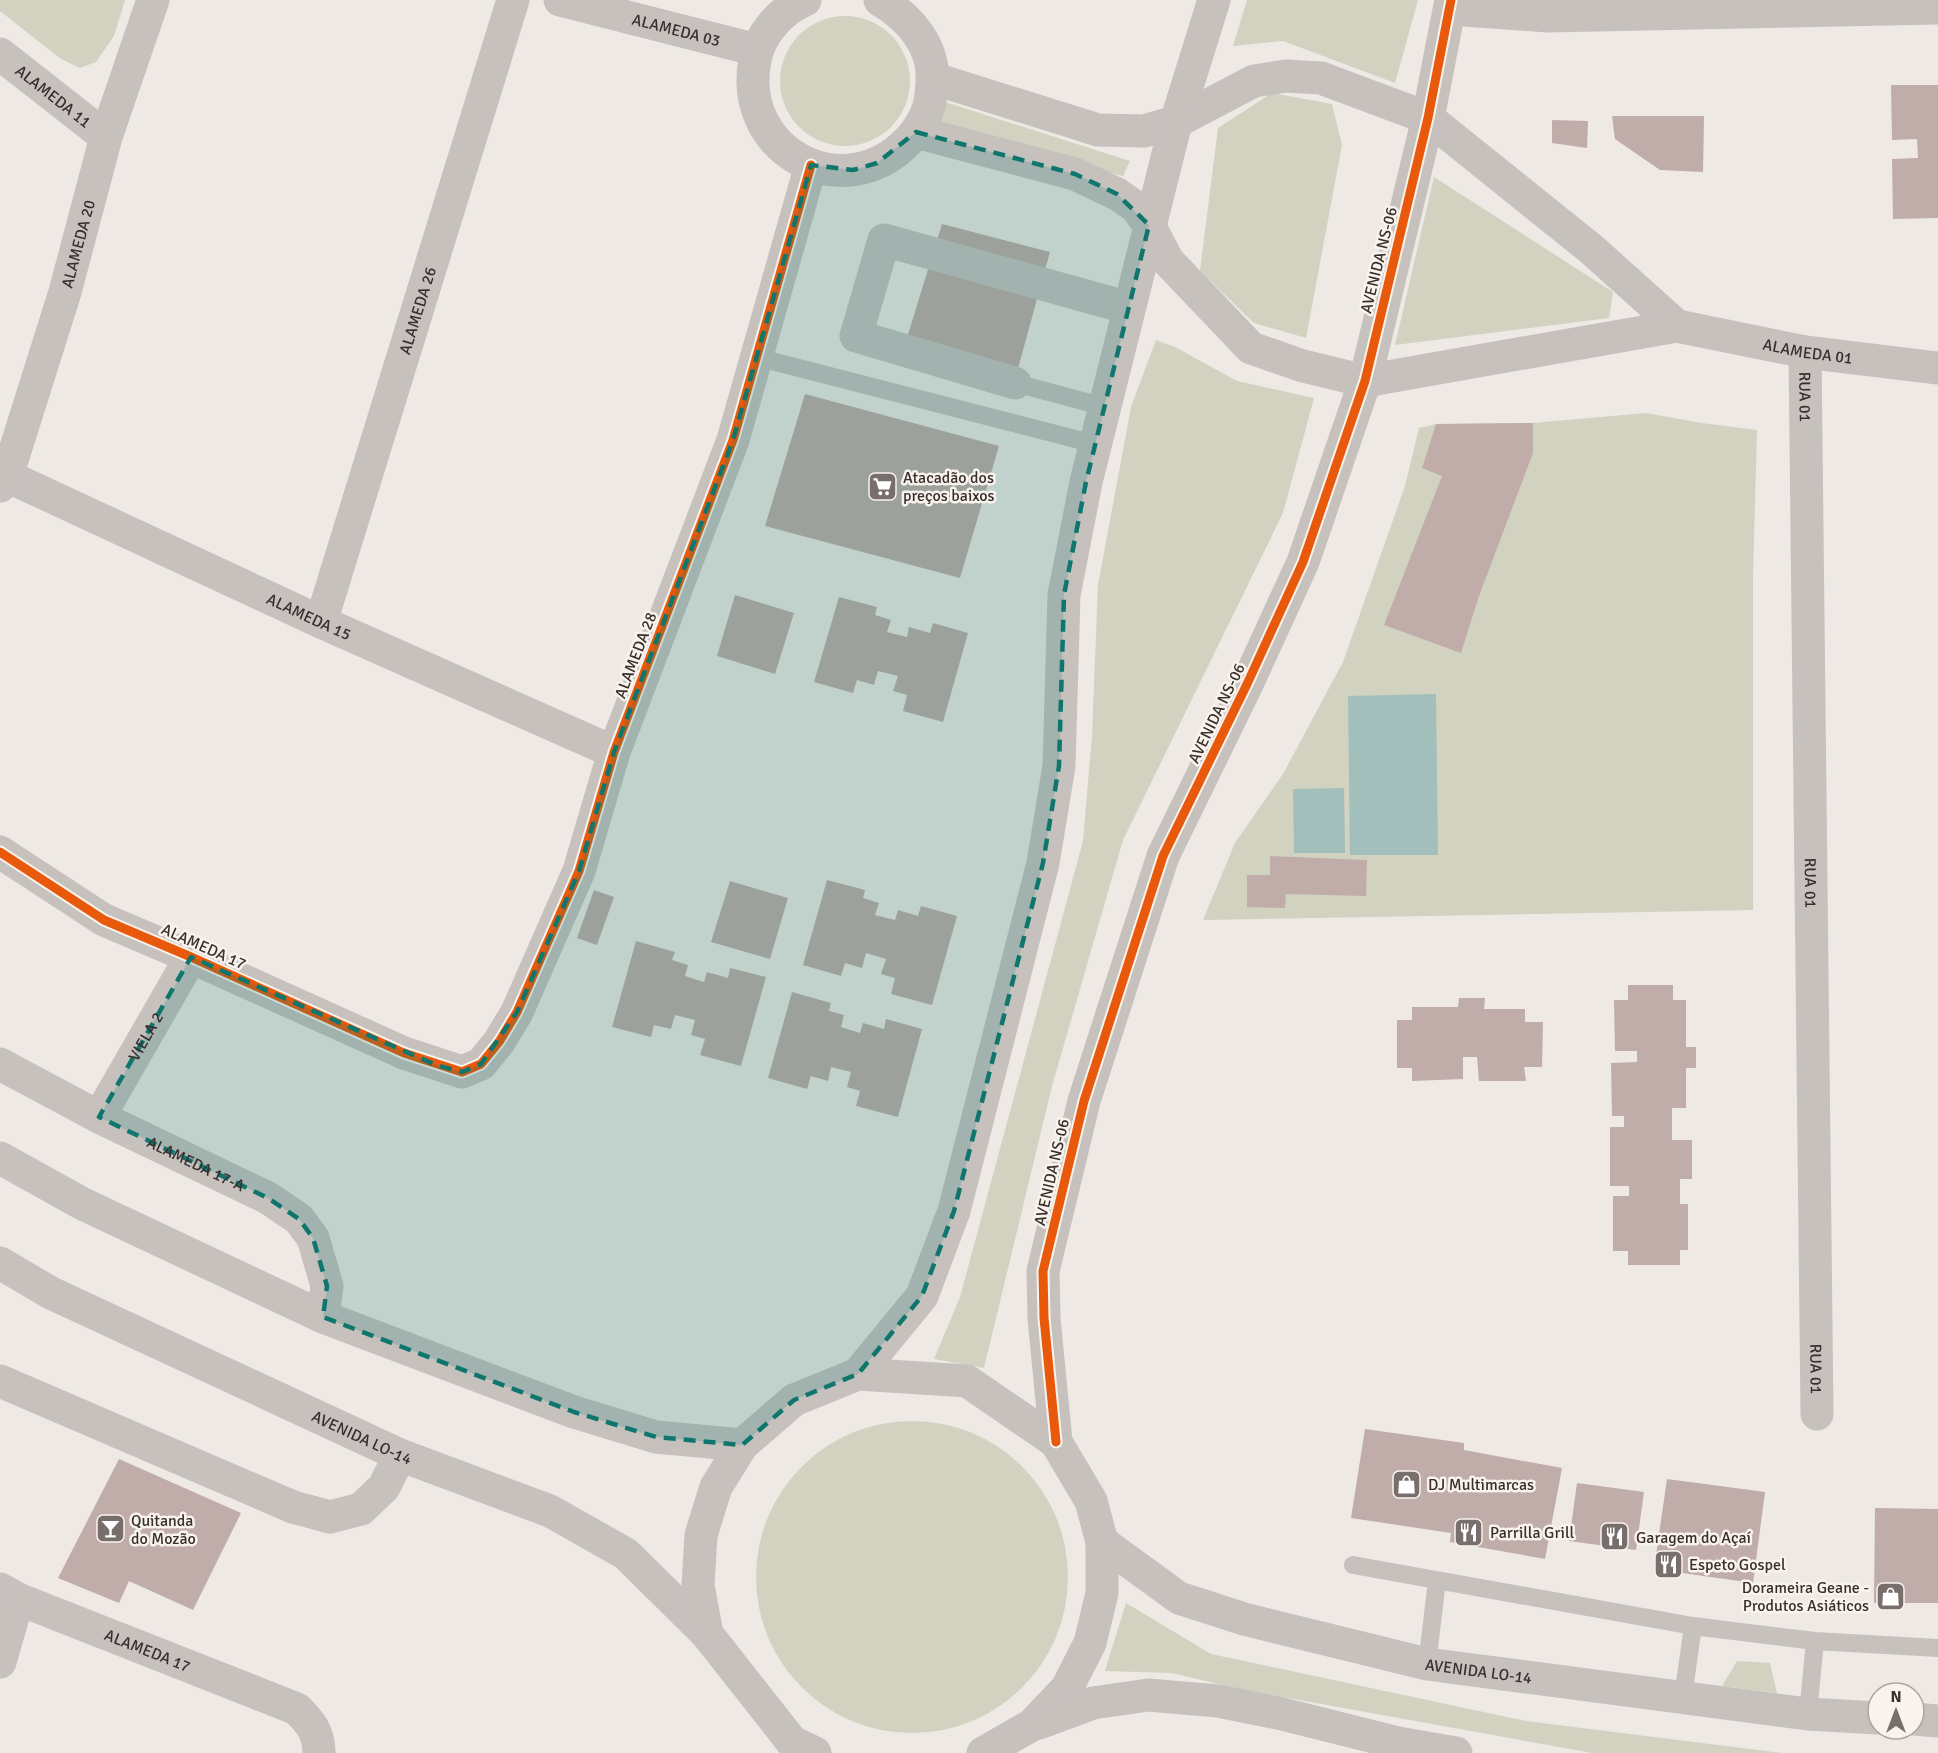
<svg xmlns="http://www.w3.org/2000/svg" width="1938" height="1753" font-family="Signika,sans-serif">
	<rect width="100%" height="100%" fill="#eee9e5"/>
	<path fill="#d1d2c0" d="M0,0H125L114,36L96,62L80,68L61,59L0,11Z
		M1247,0H1418L1395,83L1283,41L1233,46Z
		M780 81a65 65 0 1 1 130 0a65 65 0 1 1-130 0Z
		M1272,93L1332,104L1342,145L1306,338L1254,323L1200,271L1218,128Z
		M942,101L1130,161L1123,176L935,125Z
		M1434,177L1613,292L1609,318L1395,345Z
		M1156,340L1175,347L1237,381L1314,398L1283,513L1123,840L1052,1086L984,1368L934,1359L960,1297L1083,841L1092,736L1098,585L1131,407Z
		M1646,413L1702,423L1757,430L1753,576V910L1203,920L1235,843L1283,774L1343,662L1405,486L1419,428L1436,424L1533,423Z
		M756 1577a156 156 0 1 1 312 0a156 156 0 1 1-312 0Z
		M1126,1603L1211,1654L1526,1721L1783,1753H1592L1244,1690L1172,1673L1105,1671Z
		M1737,1661L1770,1663L1777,1693L1722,1686Z"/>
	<path fill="#a3bfbb" d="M1436,694L1438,855H1350L1348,696Z
		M1344,788L1345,853H1294L1293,789Z"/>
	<path fill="#c0aca8" d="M1891,85H1938V218L1893,219L1892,159L1918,158L1917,139L1892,140Z
		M1612,116H1704L1703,172L1660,170L1615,139Z
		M1552,120L1588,121L1587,148L1552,143Z
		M942,224L1050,252L1017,372L906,341Z
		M805,394L999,446L960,578L765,526Z
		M1533,423V453L1479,596L1461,653L1384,625L1442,476L1422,468L1436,424Z
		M735,595L794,613L775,674L717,656Z
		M839,597L877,607L875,615L891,620L887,632L907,637L909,627L930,633L933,623L968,633L943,722L903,711L907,695L893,691L898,676L878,671L874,685L857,680L853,693L814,682Z
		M1270,856L1367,860L1366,896L1286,894L1285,908L1247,907V875H1270Z
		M827,880L865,890L863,898L879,903L875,915L895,920L898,910L918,916L921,906L957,916L932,1005L891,994L895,978L881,974L886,959L866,953L862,968L845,963L841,976L803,965Z
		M730,881L788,898L770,959L711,942Z
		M594,890L614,897L597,945L577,938Z
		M636,941L675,952L672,960L688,965L685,976L704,982L707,972L728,978L730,968L766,977L741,1066L700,1055L705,1039L691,1035L695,1020L675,1015L671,1029L654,1025L651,1037L612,1027Z
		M1628,985H1673V1000H1686V1047H1696V1068H1686V1108H1672V1140H1692V1179H1680V1204H1688V1250H1680V1265H1628V1251H1613V1196H1629V1186H1610V1127H1624V1116H1612L1611,1063L1637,1062V1051H1615L1614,1000H1628Z
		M792,992L831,1003L829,1011L844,1015L841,1027L860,1033L863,1023L884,1029L886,1019L922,1029L898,1117L856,1106L860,1091L847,1087L851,1072L831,1067L828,1081L811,1076L807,1089L768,1078Z
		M1459,998H1485L1484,1009H1525V1022H1543L1542,1067H1524L1526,1081H1479L1477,1057H1463V1079L1412,1081V1068H1397V1020H1412V1007H1458Z
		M1365,1429L1464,1443V1450L1562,1468L1545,1559L1450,1542L1451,1533L1351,1518Z
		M119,1459L241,1513L193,1610L129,1581L119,1603L58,1578Z
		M1667,1479L1765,1492L1753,1583L1654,1569Z
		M1577,1483L1644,1492L1636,1550L1569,1541Z
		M1875,1508L1938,1509V1603H1874Z"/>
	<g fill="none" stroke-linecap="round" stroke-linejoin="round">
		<path stroke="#c7c1be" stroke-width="18" d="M756,357L1095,444
			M1015,383L1105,407
			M1353,1565L1693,1626L1815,1641L1938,1648
			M1427,1664L1437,1581
			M1683,1697L1693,1626
			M1808,1714L1815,1641"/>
		<g stroke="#c7c1be" stroke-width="33">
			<path id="s1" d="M560,0L757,50"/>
			<path d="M805,0C780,11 760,34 755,60C737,152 843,208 908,141C917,132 925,119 929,106C931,99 931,91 932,84C936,47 909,17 880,0"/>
			<path d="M1450,9L1548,16L1938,8"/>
			<path id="s2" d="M0,54L106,137"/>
			<path d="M932,78L1098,130L1144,131L1176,122L1254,81L1286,76L1321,78L1428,118L1590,248L1677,326"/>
			<path id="s3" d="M916,132L1075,174L1117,194L1136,207L1149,225L1168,261L1251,348L1303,366L1365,381L1677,326L1805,352L1938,368"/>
			<path id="s4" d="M1805,352L1817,1414"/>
			<path d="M1015,383L856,336L884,240L1129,308"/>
			<path id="s5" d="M7,476L321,622L614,752"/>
			<path id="s6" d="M0,486L7,476L65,292L106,137L153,0"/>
			<path id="s7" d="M321,622L513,0"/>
			<path d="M0,852L104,920L191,957L404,1053L462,1072L481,1064L499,1042L517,1012L579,871L614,752L733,440L811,165"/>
			<path id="s8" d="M0,1064L99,1117L268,1198L299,1219L313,1238L327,1286L323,1317"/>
			<path id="s9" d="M99,1117L191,957"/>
			<path d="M0,1381L293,1507L330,1517L361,1509L384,1487L400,1455"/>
			<path id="s10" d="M0,1589L18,1599L297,1709C311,1723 319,1733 319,1753"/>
			<path d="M0,1662L18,1599"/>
		</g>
		<g stroke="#c7c1be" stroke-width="33">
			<path d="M0,1158L83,1204L323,1317L574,1412L656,1437L742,1445"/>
			<path id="s11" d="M0,1263L51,1293L400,1455L550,1511L626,1554L707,1634L792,1742L815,1753"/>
			<path d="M858,1374L922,1296L954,1211L1043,863L1059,766L1064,595L1086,482L1176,122L1214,0"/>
			<path d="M1056,1442L1044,1318L1043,1271L1084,1101L1163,856L1248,682L1303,562L1365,381L1428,118L1451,0"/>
			<path id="s12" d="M1102,1542L1179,1598L1244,1619L1427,1664L1808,1714L1878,1718"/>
			<path d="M707,1634L698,1585L701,1535L716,1487L742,1445L794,1400L858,1374L967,1381L1056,1442L1091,1501L1102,1542V1593L1090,1643L1067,1688L1032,1725L983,1753"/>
			<path d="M1914,1719L1938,1721"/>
			<path d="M1039,1723L1093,1703L1148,1695L1218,1701L1278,1713L1398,1743L1456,1753"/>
		</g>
		<defs>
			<path id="cycleway" d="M0,852L104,920L191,957L404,1053L462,1072L481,1064L499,1042L517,1012L579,871L614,752L733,440L811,165
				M1056,1442L1044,1318L1043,1271L1084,1101L1163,856L1248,682L1303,562L1365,381L1428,118L1451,0"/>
		</defs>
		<use href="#cycleway" stroke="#f9f3ee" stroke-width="13"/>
		<use href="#cycleway" stroke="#e8590c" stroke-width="9"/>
	</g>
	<path fill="#0f766e" fill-opacity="0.2" stroke="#0f766e" stroke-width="4.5" stroke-dasharray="12 8" stroke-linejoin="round" d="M916,132L1075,174L1117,194L1149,225L1086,482L1064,595L1059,766L1043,863L954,1211L922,1296L858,1374L794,1400L742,1445L656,1437L574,1412L323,1317L327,1286L313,1238L299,1219L268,1198L99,1117L191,957L436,1065L462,1072L481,1064L517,1012L579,871L614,752L733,440L811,165L853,170L877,163Z"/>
	<defs>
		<symbol id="supermarket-square" viewBox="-11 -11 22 22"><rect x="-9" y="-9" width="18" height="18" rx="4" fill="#786f6d" stroke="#f9f3ee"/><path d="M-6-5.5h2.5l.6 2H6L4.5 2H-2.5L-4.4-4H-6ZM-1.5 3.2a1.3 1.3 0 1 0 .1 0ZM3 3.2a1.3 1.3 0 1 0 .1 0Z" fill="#fff"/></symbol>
		<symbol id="shop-square" viewBox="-11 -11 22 22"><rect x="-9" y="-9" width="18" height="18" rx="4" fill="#786f6d" stroke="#f9f3ee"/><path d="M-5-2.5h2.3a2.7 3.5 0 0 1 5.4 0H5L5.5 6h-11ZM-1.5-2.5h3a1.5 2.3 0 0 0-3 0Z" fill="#fff"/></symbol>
		<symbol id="bar-square" viewBox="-11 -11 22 22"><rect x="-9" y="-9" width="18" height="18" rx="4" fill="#786f6d" stroke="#f9f3ee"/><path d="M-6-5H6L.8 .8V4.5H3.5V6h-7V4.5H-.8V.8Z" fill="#fff"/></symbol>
		<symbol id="restaurant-square" viewBox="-11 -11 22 22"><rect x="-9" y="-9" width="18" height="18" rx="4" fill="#786f6d" stroke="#f9f3ee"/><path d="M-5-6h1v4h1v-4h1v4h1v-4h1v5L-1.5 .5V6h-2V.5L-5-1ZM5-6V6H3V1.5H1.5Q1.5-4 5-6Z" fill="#fff"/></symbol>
	</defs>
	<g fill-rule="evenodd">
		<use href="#supermarket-square" x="866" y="470" width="33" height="33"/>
		<use href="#shop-square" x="1390" y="1468" width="33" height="33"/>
		<use href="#bar-square" x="94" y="1512" width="33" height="33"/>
		<use href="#restaurant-square" x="1452" y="1516" width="33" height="33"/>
		<use href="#restaurant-square" x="1598" y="1520" width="33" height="33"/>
		<use href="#restaurant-square" x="1652" y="1548" width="33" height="33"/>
		<use href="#shop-square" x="1874" y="1580" width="33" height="33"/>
	</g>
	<g text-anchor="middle" stroke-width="5" stroke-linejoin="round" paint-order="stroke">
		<g font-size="16" fill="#382e2c" stroke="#f9f3ee">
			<text dy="6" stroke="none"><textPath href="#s1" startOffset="120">ALAMEDA 03</textPath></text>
			<text dy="6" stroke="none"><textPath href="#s2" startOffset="68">ALAMEDA 11</textPath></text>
			<text dy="6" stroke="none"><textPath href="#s6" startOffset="255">ALAMEDA 20</textPath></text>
			<text transform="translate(1378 260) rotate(-76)" y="6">AVENIDA NS-06</text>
			<text dy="6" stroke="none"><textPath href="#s7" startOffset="326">ALAMEDA 26</textPath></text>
			<text dy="6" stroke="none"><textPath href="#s3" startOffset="986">ALAMEDA 01</textPath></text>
			<text dy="6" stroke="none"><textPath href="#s4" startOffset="45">RUA 01</textPath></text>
			<text dy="6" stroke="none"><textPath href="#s5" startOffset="333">ALAMEDA 15</textPath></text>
			<text transform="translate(635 655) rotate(-69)" y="6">ALAMEDA 28</text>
			<text transform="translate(1216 713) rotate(-64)" y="6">AVENIDA NS-06</text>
			<text dy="6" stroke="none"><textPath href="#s4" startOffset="531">RUA 01</textPath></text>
			<text transform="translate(204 946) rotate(24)" y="6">ALAMEDA 17</text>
			<text dy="6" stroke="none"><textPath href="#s9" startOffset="93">VIELA 2</textPath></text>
			<text dy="6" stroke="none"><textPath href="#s8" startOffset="220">ALAMEDA 17-A</textPath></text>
			<text transform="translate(1051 1172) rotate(-77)" y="6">AVENIDA NS-06</text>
			<text dy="6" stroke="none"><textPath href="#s4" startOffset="1017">RUA 01</textPath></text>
			<text dy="6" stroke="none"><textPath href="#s11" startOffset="402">AVENIDA LO-14</textPath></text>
			<text dy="6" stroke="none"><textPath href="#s10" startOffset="160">ALAMEDA 17</textPath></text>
			<text dy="6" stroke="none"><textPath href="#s12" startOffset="404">AVENIDA LO-14</textPath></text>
		</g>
		<g font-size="16" fill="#382e2c" stroke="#f9f3ee" text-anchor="start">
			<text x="903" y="483">Atacadão dos<tspan x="903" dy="18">preços baixos</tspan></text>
			<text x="1428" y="1490">DJ Multimarcas</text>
			<text x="131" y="1526">Quitanda<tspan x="131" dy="18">do Mozão</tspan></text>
			<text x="1490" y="1538">Parrilla Grill</text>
			<text x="1636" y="1543">Garagem do Açaí</text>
			<text x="1689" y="1570">Espeto Gospel</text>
			<text x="1869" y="1593" text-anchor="end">Dorameira Geane -<tspan x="1869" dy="18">Produtos Asiáticos</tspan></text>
		</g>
	</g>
	<g transform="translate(1896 1711)"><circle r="28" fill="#f9f3ee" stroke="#aca4a0" stroke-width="1.5"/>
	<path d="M0-4.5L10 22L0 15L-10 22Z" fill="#786f6d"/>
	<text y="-9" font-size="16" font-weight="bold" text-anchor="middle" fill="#382e2c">N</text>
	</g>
</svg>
